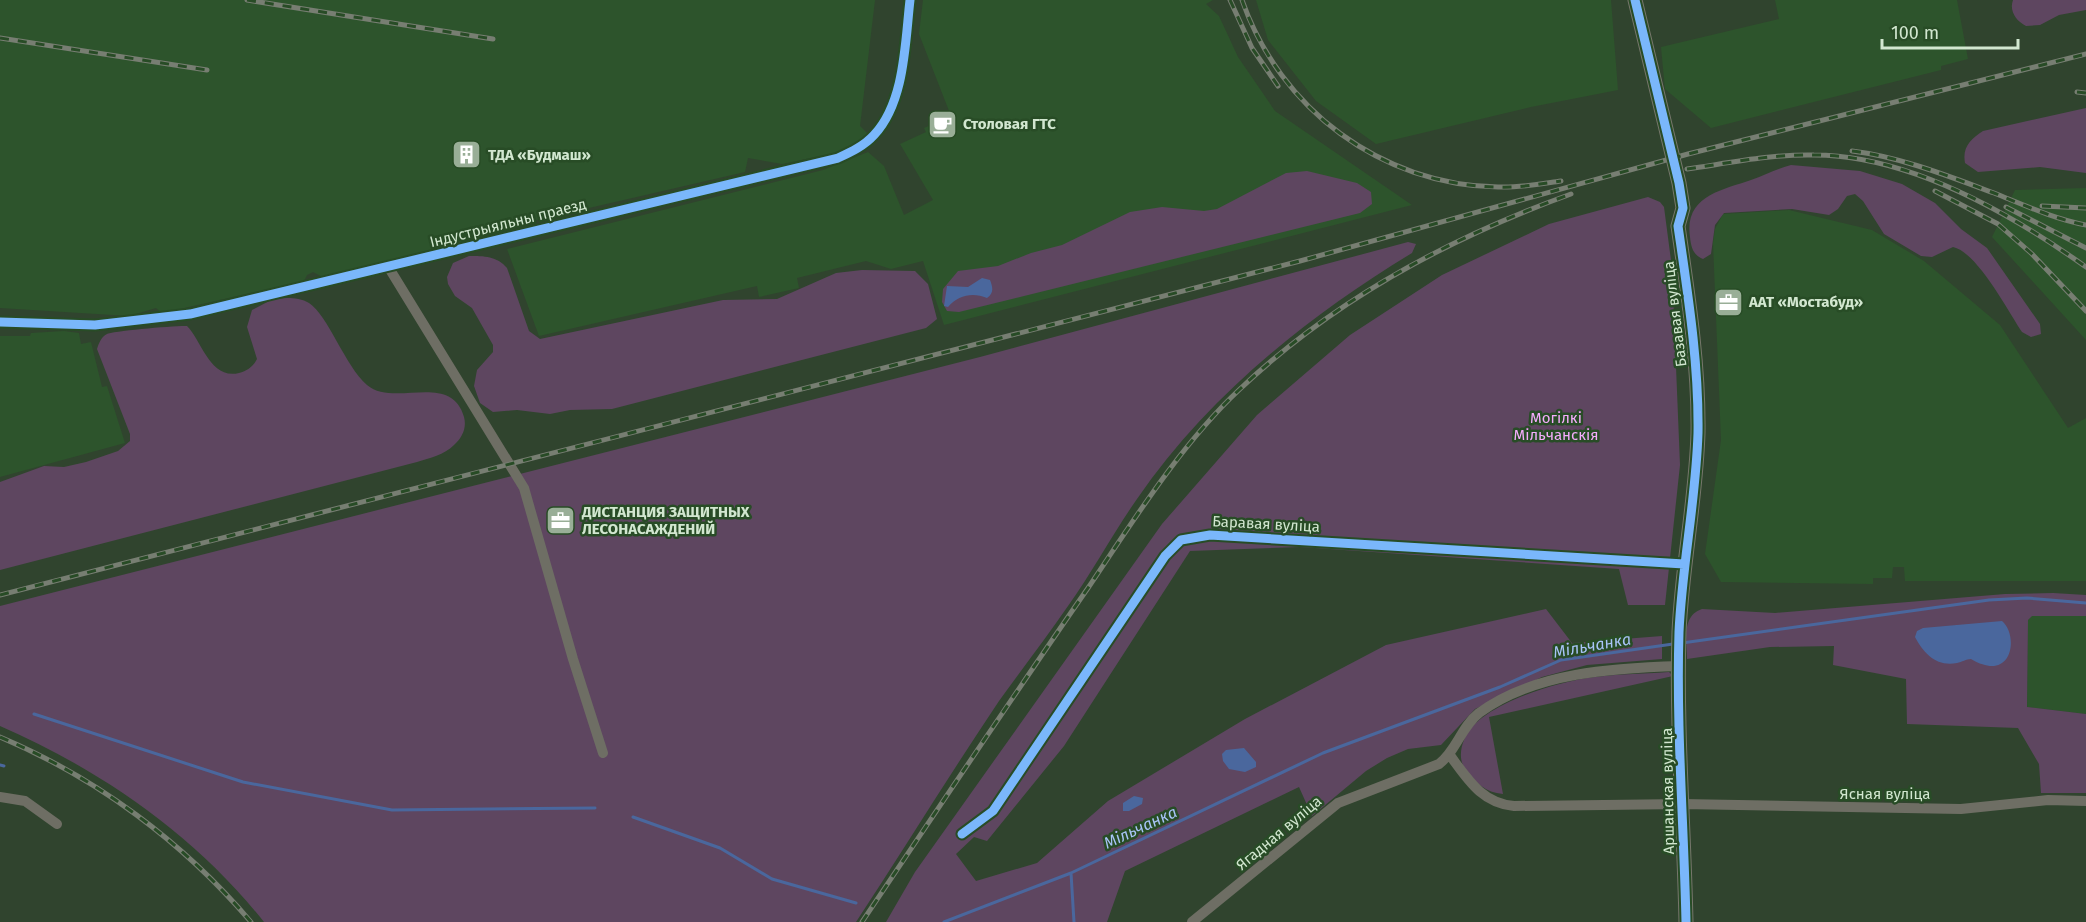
<svg xmlns="http://www.w3.org/2000/svg" width="2086" height="922" font-family="'Fira Sans',sans-serif">
	<rect width="100%" height="100%" fill="#30442e"/>
	<path fill="#2d542c" d="M0,0H875L860,126L868,134L844,151L782,164L748,158L745,172L524,223L512,229L323,277L313,272L307,275L304,281L162,313L156,308L129,316L0,308Z
		M923,0H1213L1206,4L1219,16L1238,57L1275,111L1412,205L944,325L923,261L891,269L866,261L797,278L799,288L759,297L757,286L539,336L507,249L823,170L868,152L884,166L904,215L933,200L900,144L926,132L924,128L951,116L919,34Z
		M1256,0H1611L1618,90L1531,107L1376,144L1316,101L1268,40Z
		M1775,0H1957L1968,59L1941,66V70L1711,128L1665,89L1661,47L1779,19Z
		M2086,188V340L1992,237L2015,190Z
		M1789,210L1872,230L1924,261L2000,325L2068,428L2086,418V581H1905L1904,567H1893L1892,578H1873V584L1721,582L1705,554L1721,440L1713,243L1715,229L1723,214Z
		M64,331L79,333L81,344L91,342L102,387L107,386L125,443L0,477V336H30L31,333Z
		M2031,616H2086V714L2027,707L2028,620Z"/>
	<path fill="#5e4660" d="M2013,0H2086V10L2059,15L2040,25L2026,26C2016,21 2009,11 2013,0Z
		M2086,108V173L2040,167L1978,172L1965,163C1962,147 1971,139 1983,131Z
		M1791,165L1860,171L1902,184L1935,203L1961,229L1987,248L2040,324L2041,334L2031,337L2022,332C2008,311 1977,252 1953,247L1932,257L1921,256L1884,234L1863,201L1855,194L1847,196L1838,209L1829,215L1792,209L1724,213L1715,225L1711,254L1703,259C1693,255 1691,247 1690,237C1684,196 1722,190 1751,180C1765,175 1776,169 1791,165Z
		M1307,171L1357,183L1371,192L1372,204L1360,213L959,312L947,311L942,302L943,289L958,271L998,266L1031,253L1062,245L1130,212L1162,207L1204,211L1217,209L1286,173Z
		M1648,197L1660,202L1664,207L1672,268L1680,465L1665,605H1628L1619,569L1300,547L1190,551L1064,746L987,841L974,837L956,854L976,881L1037,863L1108,801L1245,719L1386,645L1546,609L1572,643L1662,636V659L1587,665L1542,677L1475,709L1441,745L1408,749L1387,758L1366,771L1312,816L1299,787L1125,871L1107,922H886L915,872L1162,524L1257,415L1350,335L1442,275L1549,224Z
		M1408,242L1416,244L1412,253C1307,317 1208,396 1137,499C1113,533 1093,571 1068,606C1046,638 1022,669 999,701C950,774 904,849 856,922H264C195,835 101,770 0,726V606L980,357Z
		M469,256C484,256 497,256 507,268L529,331L540,339L723,300L777,299L836,273L862,270L915,271L928,284L937,319L926,328L612,409L570,410L550,414L517,410L493,412L480,403L474,386L477,370L493,352V345L472,308L455,296L448,284L447,277L453,263Z
		M287,298C294,298 303,299 309,303C328,315 345,366 367,385C394,408 451,371 464,417C467,428 462,438 454,445C444,455 430,458 417,462L0,570V482L44,466L64,467L86,462L118,451L130,441V434L97,349C99,343 101,337 107,334C111,331 180,325 187,326C202,341 210,380 239,373C247,371 253,367 257,359L247,327L252,310L273,299Z
		M2053,593L2086,595V616H2032L2028,620L2027,707L2086,714V793H2041L2039,764L2018,728L1907,724L1906,679L1833,665L1834,646L1770,647L1687,659C1687,641 1681,616 1702,609L1775,613L2005,594Z
		M1669,672L1673,676L1489,717L1503,794C1485,792 1477,784 1466,770C1459,761 1460,750 1464,740C1476,706 1554,683 1587,678C1614,674 1642,674 1669,672Z"/>
	<path fill="#4a679d" d="M982,278L990,280C993,288 994,293 987,298C973,292 958,295 948,307L944,306L947,286L968,287Z
		M2002,621C2019,635 2013,684 1971,659C1966,659 1962,662 1957,663C1937,667 1924,654 1915,637L1917,631L1923,628Z
		M1244,748L1256,762V767L1245,772L1229,769L1223,761L1222,754L1226,750Z
		M1134,796L1143,798L1142,804L1129,811H1123V803Z"/>
	<g fill="none" stroke-linecap="round" stroke-linejoin="round">
		<path stroke="#4a679d" stroke-width="3" d="M1682,643L1989,600L2027,598L2086,603
			M34,714L243,782L392,810L595,808
			M0,765L4,766
			M633,817L720,848L772,879L856,903
			M1071,873L1074,922
			M944,922L1071,873L1323,753L1500,687L1561,660L1673,644"/>
		<path stroke="#6e6e64" stroke-width="10" d="M389,268L524,488L573,659L603,753
			M0,322L95,325L190,314L838,158C851,152 864,146 874,135C905,102 905,43 910,0
			M1449,754C1467,778 1481,803 1514,806L1683,804L1961,809L2048,800L2086,801
			M0,797L25,801L57,824
			M962,834L993,811L1165,556L1181,540L1210,535L1684,564
			M1192,922L1338,803L1439,764C1457,750 1461,727 1479,713C1535,672 1614,668 1680,666"/>
		<path stroke="#77776c" stroke-width="15" d="M1635,0L1679,183L1683,208L1678,226C1688,295 1699,364 1698,433C1696,500 1682,565 1679,632C1676,728 1684,826 1686,922"/>
		<defs>
			<path id="rail" d="M247,0L493,39
				M1230,0L1252,48L1278,86
				M1242,0C1280,109 1381,185 1498,187C1519,188 1540,184 1561,181
				M0,38L207,70
				M2077,92L2086,93
				M1852,151C1901,157 1948,176 1994,193C2024,205 2054,219 2086,225
				M1687,169C1729,163 1772,154 1814,155C1910,155 2010,213 2086,267
				M1935,191L1998,224L2032,254L2086,311
				M2042,206L2086,208
				M2006,207L2086,248
				M0,595L1300,261L1688,154L2086,54
				M0,737C97,778 183,842 251,922
				M862,922C937,810 1011,699 1088,588C1133,521 1181,444 1240,389C1335,299 1449,238 1571,194"/>
		</defs>
		<use href="#rail" stroke="#777e72" stroke-width="5"/>
		<use href="#rail" stroke="#284c26" stroke-width="3" stroke-dasharray="9" stroke-linecap="butt"/>
		<defs>
			<path id="cycleway" d="M1635,0L1679,183L1683,208L1678,226C1688,295 1699,364 1698,433C1696,500 1682,565 1679,632C1676,728 1684,826 1686,922
				M0,322L95,325L190,314L838,158C851,152 864,146 874,135C905,102 905,43 910,0
				M962,834L993,811L1165,556L1181,540L1210,535L1684,564"/>
		</defs>
		<use href="#cycleway" stroke="#284c26" stroke-width="13"/>
		<use href="#cycleway" stroke="#7ab7fb" stroke-width="9"/>
	</g>
	<defs>
		<symbol id="cafe-square" viewBox="-11 -11 22 22"><rect x="-9" y="-9" width="18" height="18" rx="4" fill="#99ae97" stroke="#284c26"/><path d="M-5.5-4.5H6V0H3Q3 3.5 0 3.5H-2.5Q-5.5 3.5-5.5 0ZM3-3.2v2h1.7v-2ZM-6 4.5H4V6H-6Z" fill="#fff"/></symbol>
		<symbol id="building-square" viewBox="-11 -11 22 22"><rect x="-9" y="-9" width="18" height="18" rx="4" fill="#99ae97" stroke="#284c26"/><path d="M-4-6H4V6H1V3H-1V6H-4ZM-2.5-4.3h1.7v1.8h-1.7ZM.8-4.3h1.7v1.8H.8ZM-2.5-1h1.7V.8h-1.7ZM.8-1h1.7V.8H.8Z" fill="#fff"/></symbol>
		<symbol id="office-square" viewBox="-11 -11 22 22"><rect x="-9" y="-9" width="18" height="18" rx="4" fill="#99ae97" stroke="#284c26"/><path d="M-6-3h4V-5.5h4V-3h4V5H-6ZM-1-4.5V-3h2v-1.5ZM-6 0V1H6V0Z" fill="#fff"/></symbol>
	</defs>
	<g fill-rule="evenodd">
		<use href="#cafe-square" x="926" y="108" width="33" height="33"/>
		<use href="#building-square" x="450" y="138" width="33" height="33"/>
		<use href="#office-square" x="1712" y="286" width="33" height="33"/>
		<use href="#office-square" x="544" y="504" width="33" height="33"/>
	</g>
	<g text-anchor="middle" stroke-width="5" stroke-linejoin="round" paint-order="stroke">
		<g font-size="15" font-weight="bold" fill="#d2e7d0" stroke="#284c26" text-anchor="start">
			<text x="963" y="129">Столовая ГТС</text>
			<text x="488" y="160">ТДА «Будмаш»</text>
			<text x="1749" y="307">ААТ «Мостабуд»</text>
			<text x="582" y="517">ДИСТАНЦИЯ ЗАЩИТНЫХ<tspan x="582" dy="17">ЛЕСОНАСАЖДЕНИЙ</tspan></text>
		</g>
		<g font-size="15" fill="#d2e7d0" stroke="#284c26">
			<text transform="translate(508 223) rotate(-14)" y="5">Індустрыяльны праезд</text>
			<text transform="translate(1675 314) rotate(-97)" y="5">Базавая вуліца</text>
			<text transform="translate(1266 524) rotate(3)" y="5">Баравая вуліца</text>
			<text transform="translate(1668 791) rotate(-91)" y="5">Аршанская вуліца</text>
			<text x="1885" y="799">Ясная вуліца</text>
			<text transform="translate(1279 833) rotate(-40)" y="5">Ягадная вуліца</text>
		</g>
		<g font-size="15" fill="#f5acfc" stroke="#284c26">
			<text x="1556" y="423">Могілкі<tspan x="1556" dy="17">Мільчанскія</tspan></text>
		</g>
		<g font-size="16" font-style="italic" fill="#a9c4f8" stroke="#284c26">
			<text transform="translate(1592 645) rotate(-10)" y="6">Мільчанка</text>
			<text transform="translate(1140 827) rotate(-25)" y="6">Мільчанка</text>
		</g>
	</g>
	<path d="M1882 39v9h136v-9" fill="none" stroke="#d2e7d0" stroke-width="3"/>
	<text x="1891" y="39" font-size="18" fill="#d2e7d0" stroke="#284c26" stroke-width="4.5" paint-order="stroke">100 m</text>
</svg>
